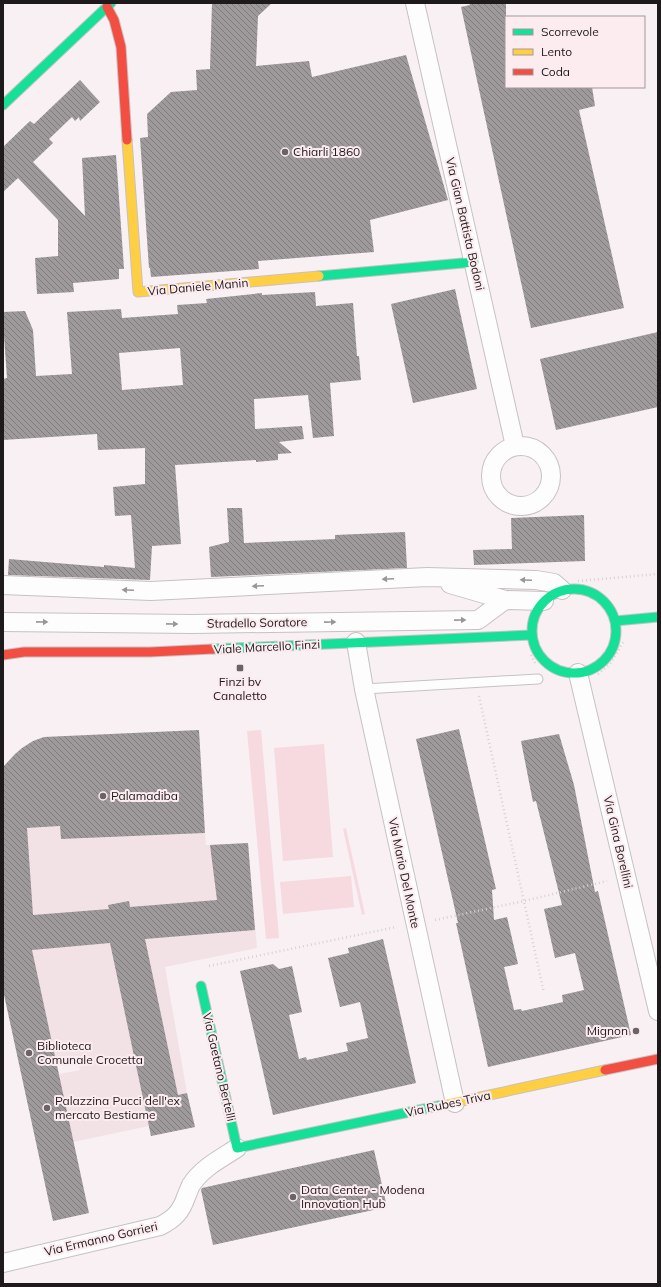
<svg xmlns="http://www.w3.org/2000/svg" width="661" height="1287" font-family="Mulish,sans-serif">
	<defs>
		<pattern id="building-back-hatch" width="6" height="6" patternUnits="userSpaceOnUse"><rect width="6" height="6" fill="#9e999a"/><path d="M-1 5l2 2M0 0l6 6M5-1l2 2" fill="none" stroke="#807c7d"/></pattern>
	</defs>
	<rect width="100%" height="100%" fill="#f8f0f2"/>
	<path fill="#f2e2e6" d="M60,826L61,839L205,833L206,845L248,843L257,948L165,967L187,1093L195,1127L151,1136L149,1126L73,1142L59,1074L80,1070L77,1056L60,1059L61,1063H57L37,975L3,982V830Z"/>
	<path fill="#f7d9e0" d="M261,730L279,938L266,939L247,731Z
		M324,744L333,857L283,861L274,748Z
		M346,828L365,914L362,915L343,829Z
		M351,876L354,907L283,914L280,882Z"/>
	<path fill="url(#building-back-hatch)" fill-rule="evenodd" d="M212,3H272L258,16L256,66L309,61L312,77L406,55L448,200L370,220L374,252L258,261L259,269L151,277L150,268H149L140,138L148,137L147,114L171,92L197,90L196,70L210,69Z
		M469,3H506V87H592L595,106L579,110L624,308L531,328L461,7L470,5Z
		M80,80L100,102L80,121L79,117L75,121L72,117L49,139L53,143L33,162L85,216L82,158L116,155L124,269H119V279L73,283L74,292L37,294L35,258L58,256V220L18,178L3,192V147L30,121L34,124Z
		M455,289L477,389L413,403L391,304Z
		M315,292L316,306L353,303L357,356H359L361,380L330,383L334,436L313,438L308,395L254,399L255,429L302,426L304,439L279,442L292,453L278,454V460L256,462V460L175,465L181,544L152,546L150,580L8,575L9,559L104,567V565L135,568L131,515L115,516L113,487L145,484V448L98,450L97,434L3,440V379L7,378L4,336H3V312L25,311L33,330L36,376L72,374L67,312L121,309L122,318L178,314L177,305L207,303L206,299L262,293V295ZM180,348L183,385L122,390L119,353Z
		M658,332V407L556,430L540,359Z
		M227,508H242L244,543L335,539V535L405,532L407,568L211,577L209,547L229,542Z
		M584,515L585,561L474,565L473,550L512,549L511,518Z
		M459,729L496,889L492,890L494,920L507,917L518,964L504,967L514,1010L521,1009L522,1011L563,1002L562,995L584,990L575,953L555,958L544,909L562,905L536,801L533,802L521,741L559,734L574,785L595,892L598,891L631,1035L488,1067L456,923H458L416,739Z
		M199,730L205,833L61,839L60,826L27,828L33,915L109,909L108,905L129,901L130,907L217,900L210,845L248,843L255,930L145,939L178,1095L187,1093L195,1127L151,1136L110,943L32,950L89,1213L53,1221L3,990V767L15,754L22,748L33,741L44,737Z
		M383,939L416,1083L273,1115L240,971L273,964L279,969L292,966L302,1012L289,1015L299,1059L306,1057L307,1060L348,1051L346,1043L368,1038L360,1002L340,1007L328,958L349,953L348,948Z
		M374,1150L387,1207L213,1245L201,1190L202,1188Z"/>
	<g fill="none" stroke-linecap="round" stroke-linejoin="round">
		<defs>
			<path id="lane" d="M364,689L538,679"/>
			<path id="street" d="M415,3L515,446
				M491 476a30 30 0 1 1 60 0a30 30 0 1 1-60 0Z
				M450,584L505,600
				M3,585L151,591L427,577L536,580L554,583L562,590
				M3,622L192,624L478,620L505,600L544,601
				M356,642L364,689L455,1103
				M578,673L658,1011
				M3,1263L160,1226C174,1219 181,1212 186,1197C188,1193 189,1189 191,1185C202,1168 220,1159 237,1148"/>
			<path id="fast" d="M3,105L111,3
				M319,276L474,262
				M532 631a42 42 0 1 1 84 0a42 42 0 1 1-84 0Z
				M615,621L658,617
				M213,649L531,635
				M201,986L237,1148L443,1105"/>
			<path id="slow" d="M127,140L138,292L319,276
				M443,1105L605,1070"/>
			<path id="jam" d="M107,7L114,20L121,47L127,140
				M3,655L24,652H150L213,649
				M605,1070L658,1059"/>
		</defs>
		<use href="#lane" stroke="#c7c1c3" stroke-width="11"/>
		<use href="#street" stroke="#c7c1c3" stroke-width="20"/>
		<use href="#fast" stroke="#c7c1c3" stroke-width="11"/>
		<use href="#slow" stroke="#c7c1c3" stroke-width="11"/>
		<use href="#jam" stroke="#c7c1c3" stroke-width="11"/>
		<path stroke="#d4d2d3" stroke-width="2.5" stroke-dasharray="1 3" stroke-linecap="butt" d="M578,581L658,574
			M531,655L536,665
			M598,674L610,664L624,641
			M479,696L544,993
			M435,920L524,901L607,881
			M209,966L396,927"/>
		<use href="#lane" stroke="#fefdfd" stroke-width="9"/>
		<use href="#street" stroke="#fefdfd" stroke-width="18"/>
		<use href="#fast" stroke="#16e098" stroke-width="9"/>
		<use href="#slow" stroke="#ffcf43" stroke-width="9"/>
		<use href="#jam" stroke="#f24e42" stroke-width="9"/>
	</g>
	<defs><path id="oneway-solid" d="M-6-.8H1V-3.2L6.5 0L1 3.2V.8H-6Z"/></defs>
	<g fill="#999697">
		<use href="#oneway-solid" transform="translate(388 579) rotate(177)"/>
		<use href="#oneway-solid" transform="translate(526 580) rotate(-178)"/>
		<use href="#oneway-solid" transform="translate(258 586) rotate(177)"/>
		<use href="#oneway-solid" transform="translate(128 590) rotate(-177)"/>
		<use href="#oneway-solid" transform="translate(460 620) rotate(-1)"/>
		<use href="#oneway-solid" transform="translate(42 622) rotate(1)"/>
		<use href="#oneway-solid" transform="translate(330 622) rotate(-1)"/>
		<use href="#oneway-solid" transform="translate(172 624) rotate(1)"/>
	</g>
	<g fill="#6a6466" stroke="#fcecf0" stroke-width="1.5">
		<circle cx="285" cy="152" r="4"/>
		<rect x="236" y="664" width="8" height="8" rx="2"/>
		<circle cx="103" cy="796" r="4"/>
		<circle cx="636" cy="1031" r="4"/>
		<circle cx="29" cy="1053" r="4"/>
		<circle cx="47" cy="1108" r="4"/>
		<circle cx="293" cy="1197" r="4"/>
	</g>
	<g text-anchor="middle" stroke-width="4" stroke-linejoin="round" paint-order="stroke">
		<g font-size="12" fill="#1e191a" stroke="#fcecf0" text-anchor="start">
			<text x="293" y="156">Chiarli 1860</text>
			<text x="240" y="686" text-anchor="middle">Finzi bv<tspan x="240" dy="14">Canaletto</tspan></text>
			<text x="111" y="800">Palamadiba</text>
			<text x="628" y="1035" text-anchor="end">Mignon</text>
			<text x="37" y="1050">Biblioteca<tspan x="37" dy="14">Comunale Crocetta</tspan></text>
			<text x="55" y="1105">Palazzina Pucci dell'ex<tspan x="55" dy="14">mercato Bestiame</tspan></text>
			<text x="301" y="1194">Data Center - Modena<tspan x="301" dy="14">Innovation Hub</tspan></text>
		</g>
		<g font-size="12" fill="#1e191a" stroke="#fcecf0">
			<text transform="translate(465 224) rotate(77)" y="4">Via Gian Battista Bodoni</text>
			<text transform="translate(198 287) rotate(-5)" y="4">Via Daniele Manin</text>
			<text transform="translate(257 623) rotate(-1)" y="4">Stradello Soratore</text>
			<text transform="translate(267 647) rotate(-3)" y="4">Viale Marcello Finzi</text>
			<text transform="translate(618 842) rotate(77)" y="4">Via Gina Borellini</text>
			<text transform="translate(404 873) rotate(78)" y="4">Via Mario Del Monte</text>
			<text transform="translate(219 1067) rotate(77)" y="4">Via Gaetano Bertelli</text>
			<text transform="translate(448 1104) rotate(-12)" y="4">Via Rubes Triva</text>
			<text transform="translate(101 1239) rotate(-13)" y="4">Via Ermanno Gorrieri</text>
		</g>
	</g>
	<rect width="661" height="1287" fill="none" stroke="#1e191a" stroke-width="8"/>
	<rect x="505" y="16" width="140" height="72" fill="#fcecf0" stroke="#a3989a"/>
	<rect x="513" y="29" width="20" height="6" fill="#16e098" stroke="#a3989a"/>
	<text x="541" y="36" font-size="12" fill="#1e191a">Scorrevole</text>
	<rect x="513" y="49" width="20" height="6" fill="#ffcf43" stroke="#a3989a"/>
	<text x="541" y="56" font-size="12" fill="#1e191a">Lento</text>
	<rect x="513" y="69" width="20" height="6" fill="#f24e42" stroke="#a3989a"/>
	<text x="541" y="76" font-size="12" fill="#1e191a">Coda</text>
</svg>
